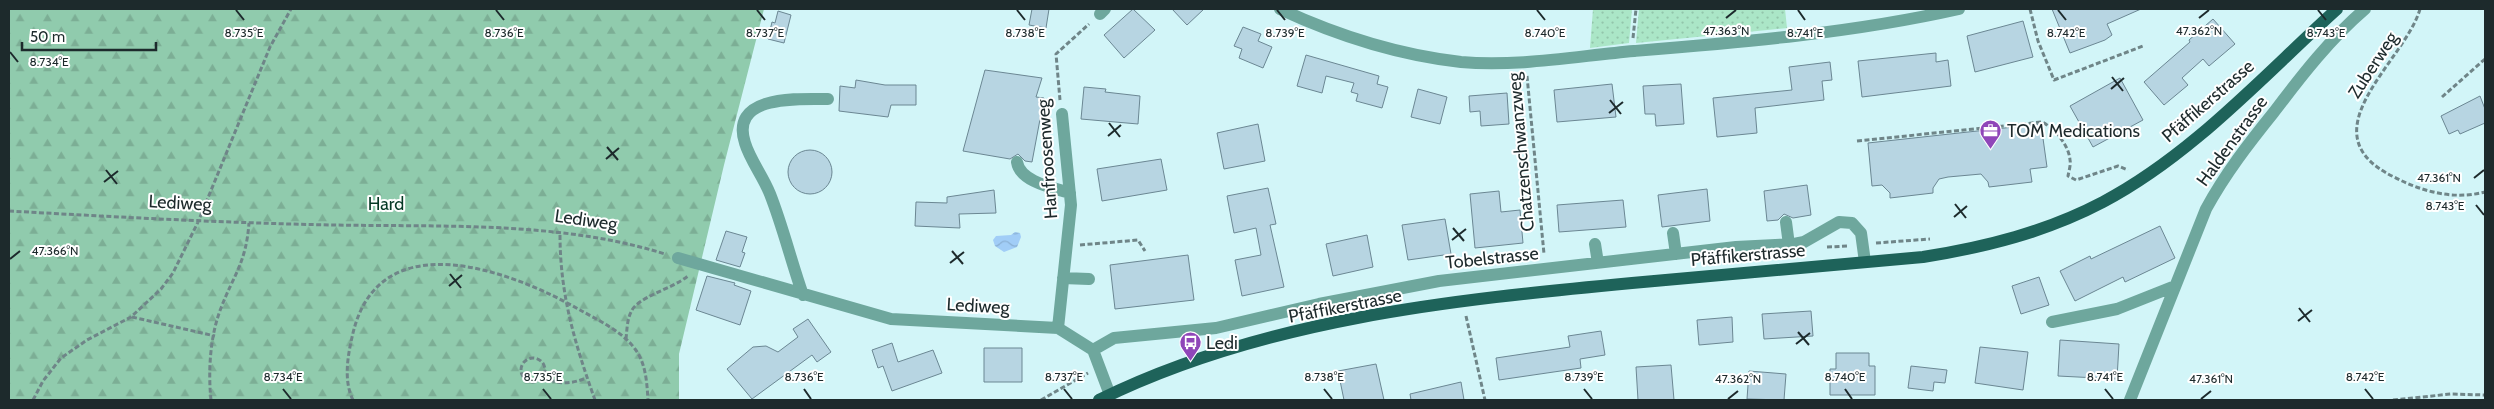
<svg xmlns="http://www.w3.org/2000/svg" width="2494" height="409" font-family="Cabin,sans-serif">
	<defs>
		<pattern id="grass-dots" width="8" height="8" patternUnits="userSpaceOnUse" patternTransform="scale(1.25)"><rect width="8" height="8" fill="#abe6c7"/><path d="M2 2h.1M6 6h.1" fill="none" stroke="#93c5ab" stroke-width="1.8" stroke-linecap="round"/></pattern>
		<pattern id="forest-firs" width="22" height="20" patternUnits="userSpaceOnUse" patternTransform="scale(1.25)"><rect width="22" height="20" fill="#90cbad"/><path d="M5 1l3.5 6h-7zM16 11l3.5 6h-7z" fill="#7cae95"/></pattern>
		<pattern id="water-waves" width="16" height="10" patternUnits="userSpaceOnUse" patternTransform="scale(1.25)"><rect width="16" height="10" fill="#a1cdf7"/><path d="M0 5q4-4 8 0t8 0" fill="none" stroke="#8ab0d4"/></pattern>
	</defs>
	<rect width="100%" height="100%" fill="#d2f5f8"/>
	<path fill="url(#grass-dots)" d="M1593,9H1632L1629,43L1590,48Z
		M1639,9H1785L1787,28L1636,43Z"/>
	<path fill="url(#forest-firs)" d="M9,9H764L724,165L679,354V400H9Z"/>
	<path fill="url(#water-waves)" d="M1015,232L1020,233L1021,237L1017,247L1004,252L995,246L993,240L996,236L1011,235Z"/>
	<path fill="#b7d5e2" stroke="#6b8793" d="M1032,9H1049L1046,28L1029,25Z
		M1133,9L1155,30L1124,58L1104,35Z
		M1172,9H1204L1187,25Z
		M2052,9H2141L2107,24L2112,35L2105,40L2070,53Z
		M778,11L791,15L784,43L768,39L772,22L775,23Z
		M2213,19L2235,44L2209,66L2203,59L2182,78L2188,85L2164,105L2144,82L2190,42L2189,40Z
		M2023,21L2033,57L1975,72L1967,36Z
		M1243,27L1261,34L1258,41L1272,47L1263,68L1239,58L1242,49L1234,46Z
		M1936,53V62L1948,60L1951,86L1862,97L1858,61Z
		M1306,55L1379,76L1377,84L1388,87L1382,108L1356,101L1358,94L1351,92L1354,83L1326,76L1322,93L1297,86Z
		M1830,62L1832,80L1822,81L1824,100L1755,108L1757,133L1717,137L1713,98L1792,90L1789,67Z
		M985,70L1042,78L1036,97L1044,98L1032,162L1025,161L1018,154L1010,159L963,151Z
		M2120,78L2143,120L2093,147L2070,106Z
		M856,80L885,85H916V105H891L888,117L839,111L840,86L855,88Z
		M1612,84L1616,117L1557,122L1554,90Z
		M1681,84L1684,124L1656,126L1655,114H1645L1643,86Z
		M1084,87L1106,89L1105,92L1140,96L1138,124L1081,119Z
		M1418,89L1447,97L1440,124L1411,117Z
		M1507,93L1509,124L1481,126L1480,111L1470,112L1469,96Z
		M2480,96L2485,109V123L2460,134L2458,130L2449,134L2441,116Z
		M1258,124L1265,161L1224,169L1217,133Z
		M2041,124L2047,167L2030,169L2032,182L1989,187L1988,182L1981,174L1948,177L1939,179L1933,188V193L1890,198V193L1882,185L1872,186L1868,143Z
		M788 172a22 22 0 1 1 44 0a22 22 0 1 1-44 0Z
		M1161,159L1167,190L1102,201L1097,169Z
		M1807,185L1811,215L1793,218L1784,214L1778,220L1767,221L1764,191Z
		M1268,188L1276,224L1270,225L1284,287L1242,296L1235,260L1261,255L1256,228L1234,233L1227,196Z
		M1707,189L1710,221L1662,227L1658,195Z
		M994,190L996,213L959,214L960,228L915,226L916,202L947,203V197Z
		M1499,191L1501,212L1520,210L1523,243L1475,248L1470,194Z
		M1623,200L1626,227L1559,232L1557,205Z
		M1445,219L1451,254L1408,260L1402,225Z
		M2160,226L2175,258L2125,282L2123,277L2075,301L2060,271L2090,256L2091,259Z
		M726,231L747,237L742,252L745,253L740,267L716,260Z
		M1367,235L1373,267L1333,276L1326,244Z
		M1188,255L1194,300L1115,309L1110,265Z
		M707,276L735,283L734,285L751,291L740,325L696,310Z
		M2039,277L2049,305L2021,314L2012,286Z
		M1811,311L1813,336L1764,339L1762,314Z
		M1732,317L1733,342L1699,345L1697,320Z
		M808,319L831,352L817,362L812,355L752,399L727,369L753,347L766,346L778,352L798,337L793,329Z
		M1601,331L1605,355L1580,359L1581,368L1499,380L1496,358L1570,347L1568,336Z
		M2060,340L2119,344L2117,379L2058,376Z
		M892,343L898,362L933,350L942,373L892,391L883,366L878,368L872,350Z
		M1980,347L2028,352L2023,390L1975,383Z
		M984,348H1022V382H984Z
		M1836,353H1869V366H1875V395H1830V369H1836Z
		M1376,364L1384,400H1344L1338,371Z
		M1671,365L1674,400H1638L1636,367Z
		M1911,366L1947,370L1945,383L1934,382L1933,391L1908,388Z
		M1749,371L1786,374L1784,400L1747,399Z
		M1461,382L1464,400H1411L1410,394Z"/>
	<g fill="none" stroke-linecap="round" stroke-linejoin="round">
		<path stroke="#6f8588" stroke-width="3" stroke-dasharray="5 2.5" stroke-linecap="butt" d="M2030,9L2038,41L2054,80L2143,46
			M2420,9C2405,62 2303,133 2394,177C2423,192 2453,200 2485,192
			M1633,38L1636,9
			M1527,76L1544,254
			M2442,97L2485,59
			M1060,100L1056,54L1089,24
			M1857,141L2042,122C2054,128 2069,145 2070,160C2071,164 2069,171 2068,176L2076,180L2118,166L2128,170
			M9,211C117,217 225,223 334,225C444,227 560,221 665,254
			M560,235C560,295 575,344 595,400
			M1876,243L1930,239
			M1080,245L1138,240L1145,251
			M1827,247L1848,246
			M1466,316L1485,400
			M132,317L215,336
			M626,339C627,330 627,320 631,312C637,297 672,289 688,276
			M521 370a12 12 0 1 1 24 0a12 12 0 1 1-24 0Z
			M543,377C558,385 572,384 586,378
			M33,400L43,381L61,358L87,340L131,317L161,289L173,273L198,222L270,47L291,9
			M211,400C208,371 210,336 221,308C234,274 246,263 249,223
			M353,400C343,380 348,354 353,333C380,221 512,271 580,310C598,320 623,332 635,349C646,363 647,384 648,400
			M1041,400L1088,373
			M2393,400L2451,394L2485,395"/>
		<path stroke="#6ea79d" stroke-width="12" d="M1280,9C1336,35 1399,55 1461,62C1518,67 1577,56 1634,51C1743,42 1853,33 1959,9
			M1100,14L1105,9
			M1017,162C1020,182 1054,188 1070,193
			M1786,222L1789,245
			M1673,233L1676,254
			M1595,244L1598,263
			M678,258L891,319L1058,328L1093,350L1110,395
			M1063,278L1089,279
			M803,295C791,261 783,227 770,194C763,176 750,160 745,143C729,94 800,99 828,99
			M2052,322L2117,309L2175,286
			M1058,328L1071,205L1062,114
			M1093,350L1114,338L1216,328L1319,304L1439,281L1736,247L1794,244L1804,242L1839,222L1852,223L1861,233L1865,262
			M2130,400L2206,209C2225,174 2249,143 2274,112C2302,75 2330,39 2365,9"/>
		<path stroke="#1e635a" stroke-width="12" d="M1099,400C1263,319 1452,300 1632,283C1729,275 1826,266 1923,257C1986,247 2046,232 2103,202C2192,155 2263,76 2337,9"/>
	</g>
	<path fill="none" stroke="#1d2a2c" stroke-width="2" d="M236,10L244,20M496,10L504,20M757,10L765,20M1017,10L1025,20M1277,10L1285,20M1537,10L1545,20M1798,10L1805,20M2058,10L2066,20M2318,10L2326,20M1726,18L1736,10M2199,18L2209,10M10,52L18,62M2112,77L2123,91M2111,89L2124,78M1610,100L1621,114M1609,113L1623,102M1109,123L1120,137M1108,136L1121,125M607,147L618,160M606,159L619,148M106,170L117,184M2474,178L2484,170M104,182L118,171M1955,204L1966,218M2476,205L2484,215M1954,217L1967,206M1453,228L1464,241M1452,240L1466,229M952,251L963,264M10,259L20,251M950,263L964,252M450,274L461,288M449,286L462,275M2299,308L2310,322M2298,321L2312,310M1798,332L1809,345M1796,344L1810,333M283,389L291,399M543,389L551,399M804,389L811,399M1064,389L1072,399M1324,389L1332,399M1584,389L1592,399M1845,389L1852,399M2105,389L2113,399M2365,389L2373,399M1728,399L1738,391M2201,399L2211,391"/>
	<defs>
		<symbol id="office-pin" viewBox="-11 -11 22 30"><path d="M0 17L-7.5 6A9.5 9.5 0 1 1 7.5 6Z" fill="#8f46b9" stroke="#fff"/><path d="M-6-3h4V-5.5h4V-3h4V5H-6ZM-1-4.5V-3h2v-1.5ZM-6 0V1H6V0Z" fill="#fff"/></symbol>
		<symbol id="bus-pin" viewBox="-11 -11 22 30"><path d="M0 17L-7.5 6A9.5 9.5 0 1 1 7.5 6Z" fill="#8f46b9" stroke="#fff"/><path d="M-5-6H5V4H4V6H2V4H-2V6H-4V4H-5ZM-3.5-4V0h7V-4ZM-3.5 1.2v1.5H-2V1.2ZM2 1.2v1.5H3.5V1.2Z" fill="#fff"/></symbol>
	</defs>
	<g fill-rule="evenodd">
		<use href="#office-pin" x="1978" y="118" width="25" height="34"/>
		<use href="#bus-pin" x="1178" y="330" width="25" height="34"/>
	</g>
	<g text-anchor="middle" stroke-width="4" stroke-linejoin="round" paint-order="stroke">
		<g font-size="18" fill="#1d2a2c" stroke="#fff">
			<text transform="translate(2373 65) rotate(-57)" y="6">Zuberweg</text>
			<text transform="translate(2208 101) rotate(-41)" y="6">Pfäffikerstrasse</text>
			<text transform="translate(2232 141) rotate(-54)" y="6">Haldenstrasse</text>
			<text transform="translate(1521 152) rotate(-95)" y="6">Chatzenschwanzweg</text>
			<text transform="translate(1047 159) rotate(-94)" y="6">Hanfroosenweg</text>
			<text transform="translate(180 203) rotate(3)" y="6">Lediweg</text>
			<text transform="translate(586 220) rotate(8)" y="6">Lediweg</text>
			<text transform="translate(1748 255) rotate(-5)" y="6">Pfäffikerstrasse</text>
			<text transform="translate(1492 258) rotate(-6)" y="6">Tobelstrasse</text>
			<text transform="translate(978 306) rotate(3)" y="6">Lediweg</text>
			<text transform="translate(1345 306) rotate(-11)" y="6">Pfäffikerstrasse</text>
		</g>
		<g font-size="18" fill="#1d2a2c" stroke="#fff" text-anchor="start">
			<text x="2007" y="137">TOM Medications</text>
			<text x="1206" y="349">Ledi</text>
		</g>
		<g font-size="18" fill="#063925" stroke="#fff">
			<text x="386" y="210">Hard</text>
		</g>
	</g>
	<g font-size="12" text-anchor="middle" fill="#1d2a2c" stroke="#fff" stroke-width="4" stroke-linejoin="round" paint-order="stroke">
		<text x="1726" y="35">47.363°N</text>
		<text x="2199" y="35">47.362°N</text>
		<text x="504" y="37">8.736°E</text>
		<text x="1805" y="37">8.741°E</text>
		<text x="2066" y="37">8.742°E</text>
		<text x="2326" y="37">8.743°E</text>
		<text x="244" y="37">8.735°E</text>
		<text x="765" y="37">8.737°E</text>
		<text x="1025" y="37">8.738°E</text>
		<text x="1285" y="37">8.739°E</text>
		<text x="1545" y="37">8.740°E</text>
		<text x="49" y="66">8.734°E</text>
		<text x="2439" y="182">47.361°N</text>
		<text x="2445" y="210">8.743°E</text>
		<text x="55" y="255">47.366°N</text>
		<text x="283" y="381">8.734°E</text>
		<text x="543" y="381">8.735°E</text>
		<text x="804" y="381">8.736°E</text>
		<text x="1064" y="381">8.737°E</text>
		<text x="1324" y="381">8.738°E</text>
		<text x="1584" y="381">8.739°E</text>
		<text x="1845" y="381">8.740°E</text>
		<text x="2105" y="381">8.741°E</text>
		<text x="2365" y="381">8.742°E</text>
		<text x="1738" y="383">47.362°N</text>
		<text x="2211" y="383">47.361°N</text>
	</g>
	<rect width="2494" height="409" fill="none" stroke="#1d2a2c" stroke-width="20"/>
	<path d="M22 42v8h134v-8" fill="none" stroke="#1d2a2c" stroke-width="2.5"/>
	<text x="30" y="42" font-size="15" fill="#1d2a2c" stroke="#ffffff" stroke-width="4" paint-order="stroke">50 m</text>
</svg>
